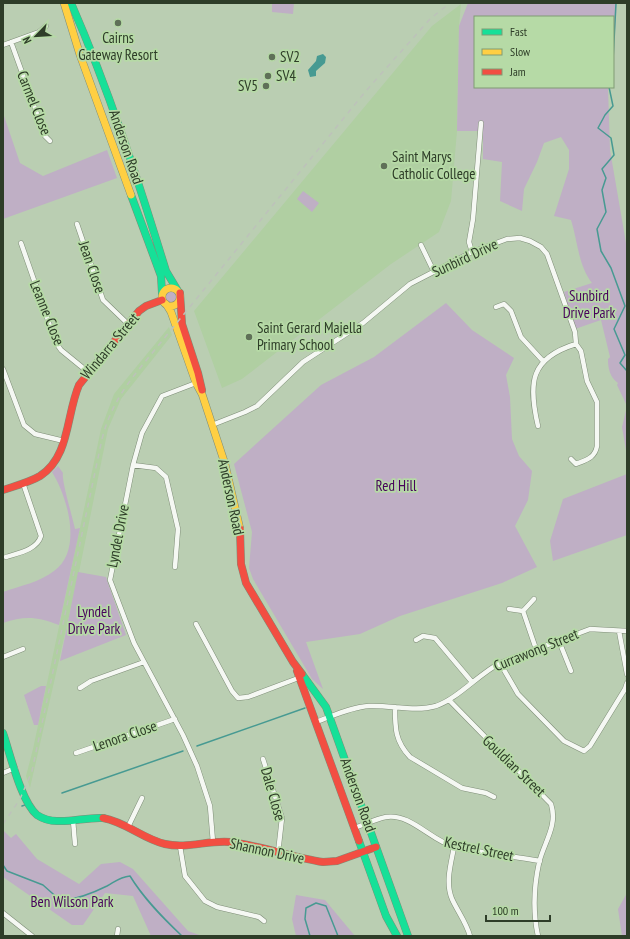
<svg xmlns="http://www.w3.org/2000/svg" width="630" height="939" font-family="'PT Sans Narrow',sans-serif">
	<rect width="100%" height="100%" fill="#baceb2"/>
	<path fill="#b0cfa2" d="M461,4L459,26L457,131L451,201L439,232L391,264L242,379L222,388L194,311L432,26Z
		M169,327L172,335L121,399L108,429L79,572L30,788L26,776L33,749L101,429L114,394Z"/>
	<path fill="#bfafc5" d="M272,3H294L293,14L272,12Z
		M468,3H617L615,30L613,36V17H475V87H608L610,150L627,249V456L622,427L627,406L617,385L618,383C610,377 608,369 608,359L610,357L601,320L575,329L564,292L592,283C578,265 578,242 571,220L554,216L569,169V150L561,137L544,143L537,162L524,189L522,211L500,201L502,162L483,159V131H457L459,26Z
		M3,113L20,163L43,176L107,150L117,178L3,219Z
		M303,191L319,203L312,212L297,199Z
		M165 297a6 6 0 1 1 12 0a6 6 0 1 1-12 0Z
		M446,303L472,330L514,358L506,375L510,397L512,439L519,456L532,471L528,500L515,526L537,567L502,583L400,616L360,634L306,642L323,689L312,679L253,579L249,568L252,532L234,464L321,385L374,357Z
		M58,466L63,473C61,479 73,519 75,529L80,528L59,625C38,617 25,615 3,623V592C20,586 40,582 54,571C83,550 68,498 52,472Z
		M627,474V535L553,561L550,541L563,499Z
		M78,572L106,577L126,635L60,661Z
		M41,686H46L38,725H34L24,695Z
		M3,830L11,838L16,834L37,859L79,884L101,864L120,862L133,869L188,931L202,936H151L133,896L105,893L83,925H72L3,877Z
		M627,893V936H622L618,909Z
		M296,895L325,900L355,936H296L292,919Z"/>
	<path fill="#479a92" d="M323,54L326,57L325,63L316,71V76L310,77L308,70L316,61L317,56Z"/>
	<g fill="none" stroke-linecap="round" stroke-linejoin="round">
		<path stroke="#479a92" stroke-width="1.5" d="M613,60L616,3
			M609,87L613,106L605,115L598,128L611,138L614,155L602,169L606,178L602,190L606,212L597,229L601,251L611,268L625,306L614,329L625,355L620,363L627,371
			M197,746L305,708
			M62,793L183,751
			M22,806L25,805
			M3,865L7,871L43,885L61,901C77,899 93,893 107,886C116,881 120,877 130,876C144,899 163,918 182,936
			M310,936L305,919L306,908L316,903L326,906L338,936"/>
		<defs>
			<path id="street" d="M11,42L45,136L50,141
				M3,45L39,32L46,26
				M77,224L103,300L128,324
				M21,243L56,343L61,350L88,372
				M421,245L434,272
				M472,252L469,242L473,219L481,123
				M496,307L504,304L511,311L521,337L543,361
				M3,369L24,425L35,434L64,441
				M196,383L162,396L142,433L133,465L110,580L134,643L183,735L197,766L210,806L213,842
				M212,425L245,412L257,406L303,362L363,323L410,284L472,252L507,239L520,238L530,241L541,247L547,254L575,332L576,344L581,351L587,381L597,402V446C595,458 586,460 576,464L571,459
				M538,426C528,383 530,358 576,344
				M133,465L156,468L166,477L178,529L175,567
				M6,557C18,553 37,550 41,536L23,483
				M509,609L523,611L536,649
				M523,611L534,599
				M196,624L232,691L238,698L248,697L301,677
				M619,631L627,674
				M416,640L423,636L435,638L472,682
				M559,641L571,671
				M3,657L23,649
				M500,663L518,694L564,741L584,751L590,746L625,689L627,683
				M80,688L91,681L144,662
				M449,700L551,804C558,826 544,842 539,863C534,886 533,913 538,936
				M395,707C395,728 395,741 410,757L462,788L486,793L494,797
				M316,722C333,716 351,707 369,706C392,705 415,712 436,706C457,699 479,674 500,663L590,629L627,631
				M76,753L175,719
				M263,759L282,818L278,853
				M3,773L15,768
				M73,820L75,844
				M128,827L142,798
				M354,828C364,825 375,819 386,817C411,813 431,841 455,847C482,853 512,856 540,861
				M180,846L185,876L205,901L217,907L259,917L264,921
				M454,847C451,864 445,882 452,899C458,912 466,922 470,936
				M3,913L32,936
				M117,936L118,929"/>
			<path id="fast" d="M71,3C109,90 138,180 166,271L178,291
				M131,195L161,276L162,293
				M302,674L326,707L408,936
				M3,733C10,753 21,802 37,815C43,819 50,821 57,821C72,822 88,817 103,818
				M359,841L386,916L397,936"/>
			<path id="slow" d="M64,3L80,55L131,195
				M162 297a9 9 0 1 1 18 0a9 9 0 1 1-18 0Z
				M166,304L171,312L196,383L202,394L225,464L240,529"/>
			<path id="jam" d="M180,293L182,324L198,373L202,390
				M3,490C15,486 30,482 40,476C70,457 66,415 79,385L139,311L146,306L162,300
				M240,529L241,564L246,583L293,662L302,674
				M297,671L359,841
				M103,818C126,822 143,839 165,844C187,849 208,840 230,842C261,846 292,857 323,862L337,861L376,847"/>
		</defs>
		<use href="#street" stroke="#7e8d77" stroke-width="5.5"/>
		<use href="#fast" stroke="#7e8d77" stroke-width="8"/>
		<use href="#slow" stroke="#7e8d77" stroke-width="8"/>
		<use href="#jam" stroke="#7e8d77" stroke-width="8"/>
		<use href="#street" stroke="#f5f8f3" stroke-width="4.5"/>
		<use href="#fast" stroke="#16e098" stroke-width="7"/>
		<use href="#slow" stroke="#ffcf43" stroke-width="7"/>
		<use href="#jam" stroke="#f24e42" stroke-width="7"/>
		<path stroke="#bdc2ba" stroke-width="1.5" stroke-dasharray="5 5" stroke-linecap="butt" d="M3,824L20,799L32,771L102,439C109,411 122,390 140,368L365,92L430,19L450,3"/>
	</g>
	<g fill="#5f7058" stroke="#b6daa6" stroke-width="1.5">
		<circle cx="118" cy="23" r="4"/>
		<circle cx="272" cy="57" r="4"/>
		<circle cx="268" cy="76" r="4"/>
		<circle cx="266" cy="86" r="4"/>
		<circle cx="384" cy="166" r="4"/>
		<circle cx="249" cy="337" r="4"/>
	</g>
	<g text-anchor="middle" stroke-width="3.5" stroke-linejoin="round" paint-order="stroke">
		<g font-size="15" fill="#2e3d28" stroke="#b6daa6" text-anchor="start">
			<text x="118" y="43" text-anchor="middle">Cairns<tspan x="118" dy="17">Gateway Resort</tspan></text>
			<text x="280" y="62">SV2</text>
			<text x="276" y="81">SV4</text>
			<text x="258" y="91" text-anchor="end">SV5</text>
			<text x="392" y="162">Saint Marys<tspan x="392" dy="17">Catholic College</tspan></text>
			<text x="257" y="333">Saint Gerard Majella<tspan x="257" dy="17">Primary School</tspan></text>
		</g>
		<g font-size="15" fill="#2e3d28" stroke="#b6daa6">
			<text transform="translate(34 103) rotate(68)" y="5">Carmel Close</text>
			<text transform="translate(126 147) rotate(71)" y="5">Anderson Road</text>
			<text transform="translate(465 258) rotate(-25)" y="5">Sunbird Drive</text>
			<text transform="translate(92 267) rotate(71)" y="5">Jean Close</text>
			<text transform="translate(47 313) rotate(68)" y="5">Leanne Close</text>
			<text transform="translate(110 346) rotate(-50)" y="5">Windarra Street</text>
			<text transform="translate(231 497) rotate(78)" y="5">Anderson Road</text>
			<text transform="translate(118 536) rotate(-79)" y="5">Lyndel Drive</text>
			<text transform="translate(536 650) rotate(-22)" y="5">Currawong Street</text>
			<text transform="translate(125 736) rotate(-19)" y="5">Lenora Close</text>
			<text transform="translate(514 766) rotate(44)" y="5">Gouldian Street</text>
			<text transform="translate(273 794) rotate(74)" y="5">Dale Close</text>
			<text transform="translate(358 795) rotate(70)" y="5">Anderson Road</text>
			<text transform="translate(479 849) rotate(12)" y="5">Kestrel Street</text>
			<text transform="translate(267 851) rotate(12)" y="5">Shannon Drive</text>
		</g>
		<g font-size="15" fill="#48025c" stroke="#b6daa6">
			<text x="589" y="301">Sunbird<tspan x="589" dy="17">Drive Park</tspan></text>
			<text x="396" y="491">Red Hill</text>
			<text x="94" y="617">Lyndel<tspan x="94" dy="17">Drive Park</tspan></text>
			<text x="72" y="907">Ben Wilson Park</text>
		</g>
	</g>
	<rect width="630" height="939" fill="none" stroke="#2e3d28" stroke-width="8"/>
	<rect x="474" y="16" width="140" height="72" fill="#b6daa6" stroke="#809b74"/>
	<rect x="482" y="29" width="20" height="6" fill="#16e098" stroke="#809b74"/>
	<text x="510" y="36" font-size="12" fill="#2e3d28">Fast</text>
	<rect x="482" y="49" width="20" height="6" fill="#ffcf43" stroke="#809b74"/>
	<text x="510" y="56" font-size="12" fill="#2e3d28">Slow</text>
	<rect x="482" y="69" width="20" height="6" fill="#f24e42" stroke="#809b74"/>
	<text x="510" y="76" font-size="12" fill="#2e3d28">Jam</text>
	<g transform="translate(36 36) rotate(245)" stroke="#b6daa6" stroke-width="3" paint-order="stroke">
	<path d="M0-3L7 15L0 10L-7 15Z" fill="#2e3d28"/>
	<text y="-6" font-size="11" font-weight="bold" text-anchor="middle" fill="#2e3d28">N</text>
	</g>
	<path d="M486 915v6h64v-6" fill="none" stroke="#2e3d28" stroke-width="2"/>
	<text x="492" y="915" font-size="12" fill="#2e3d28" stroke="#b6daa6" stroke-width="3" paint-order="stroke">100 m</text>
</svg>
